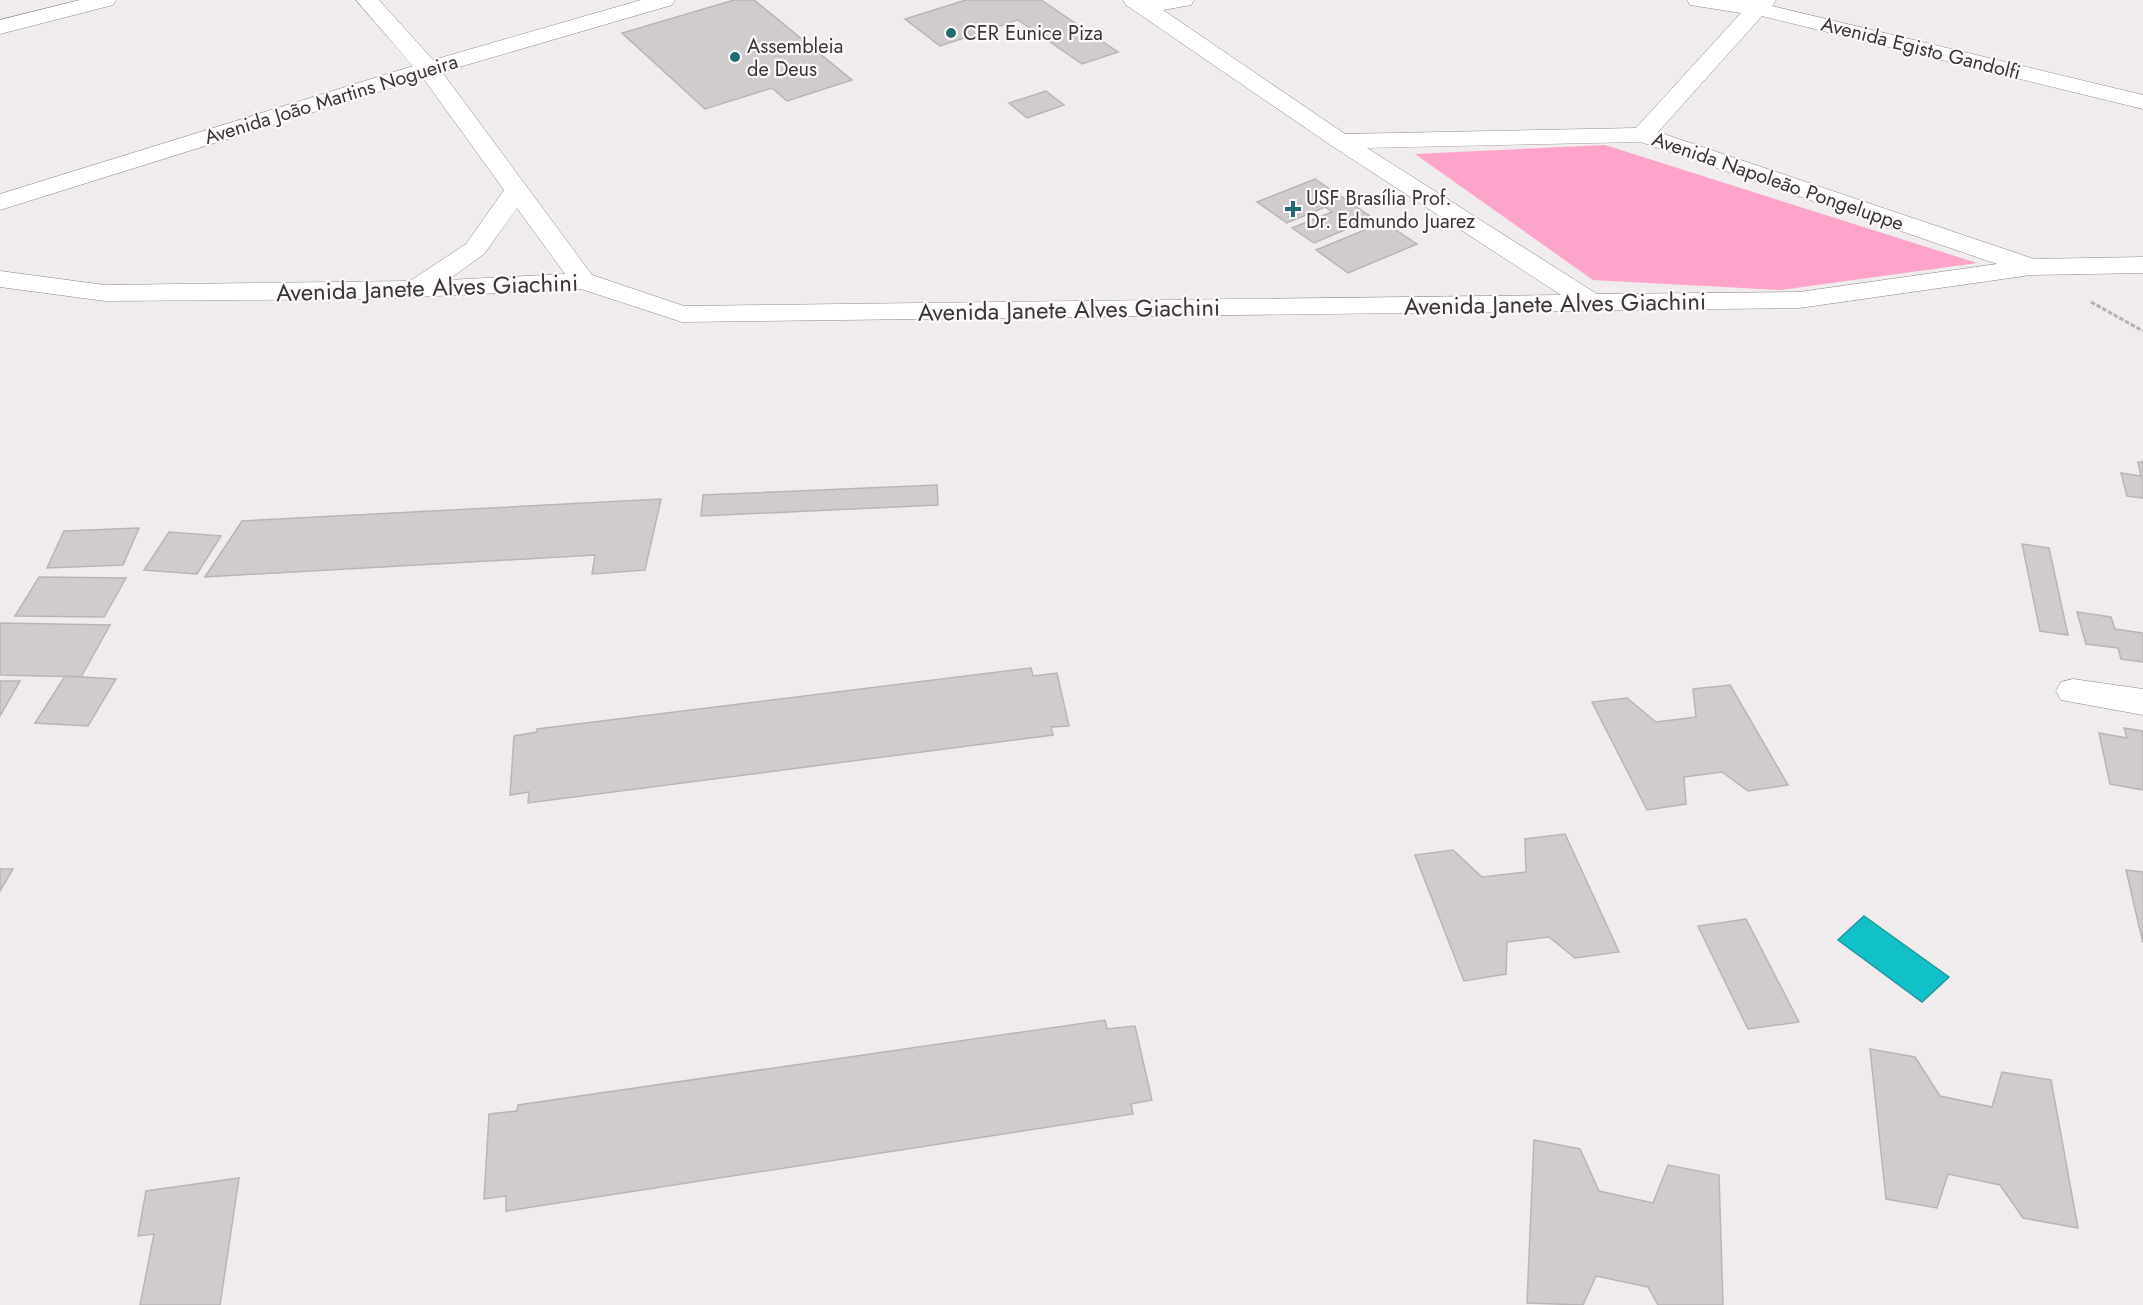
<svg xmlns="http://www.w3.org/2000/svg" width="2143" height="1305" font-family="Jost,sans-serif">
	<rect width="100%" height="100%" fill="#f0ebed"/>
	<path fill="#fea3ca" d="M1605,145L1977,263L1781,290L1593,280L1415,154Z"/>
	<path fill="#11c1c8" stroke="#1d979c" stroke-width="1.5" d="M1864,916L1949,977L1922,1002L1838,940Z"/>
	<path fill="#d0cccd" stroke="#b9b4b6" stroke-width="1.5" d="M734,0H754L852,80L787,101L772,88L705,109L622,33Z
		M966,0H1041L1118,52L1082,64L1018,20L940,46L905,19Z
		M1046,91L1064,105L1027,118L1009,103Z
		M1315,179L1373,218L1314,243L1292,228L1332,212L1325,207L1287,223L1257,202Z
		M1384,222L1417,244L1348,273L1316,250Z
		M2138,462H2143V498L2127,496L2121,473L2141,476Z
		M937,485L938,505L701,516L703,495Z
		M661,499L645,570L592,574L595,555L205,577L242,521Z
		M139,528L123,565L47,568L64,531Z
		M169,532L221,536L197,574L144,570Z
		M2022,544L2049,548L2068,635L2040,631Z
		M39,577L126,578L104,617L15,616Z
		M2077,612L2111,617L2115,629L2143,633V662L2121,659L2118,648L2086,644Z
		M0,623L110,625L81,677L0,675Z
		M1031,668L1033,676L1057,673L1069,726L1051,727L1053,735L528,803L529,792L510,795L514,736L537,732V729Z
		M65,676L116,679L88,726L35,723Z
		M0,681H20L0,716Z
		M1730,685L1788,785L1748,791L1722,772L1684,777L1686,804L1647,810L1592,702L1627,698L1656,722L1696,717L1693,689Z
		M2124,728L2143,731V790L2110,784L2099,733L2127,738Z
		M1565,834L1619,952L1575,958L1549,937L1507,942L1506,974L1464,981L1415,855L1453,850L1482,877L1526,872L1525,839Z
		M0,869H13L0,891Z
		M2126,870L2143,872V943Z
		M1746,919L1799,1022L1748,1029L1698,926Z
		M1105,1020L1107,1029L1135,1026L1152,1100L1131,1104L1133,1114L506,1211V1196L484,1199L489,1114L517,1111L518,1105Z
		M1870,1049L1915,1057L1940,1096L1992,1107L2002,1072L2051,1080L2078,1228L2023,1218L2000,1185L1948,1174L1937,1208L1886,1199Z
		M1534,1140L1580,1149L1599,1191L1653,1203L1668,1165L1719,1175L1723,1305H1658L1648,1287L1596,1276L1583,1305L1527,1303Z
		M239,1178L220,1305H140L154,1234L138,1236L146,1191Z"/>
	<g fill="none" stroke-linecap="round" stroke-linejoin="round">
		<defs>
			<path id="minor" d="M80,0H116L113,5L0,34V20Z
				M356,0H379L433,60L641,0H675L672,5L442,72L592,275L684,306L1561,295L1332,146L1126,5L1123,0H1194L1191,5L1163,10L1345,134L1636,128L1741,13L1690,5L1687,0H1776L1772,6L2143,95V109L1762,16L1658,132L2034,259L2143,257V273L2031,275L1799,308L682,322L581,289L374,299L105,301L0,287V271L105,285L410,281L466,244L504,190L423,78L0,210V194L413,66ZM1641,142L1997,264L1799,292L1597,294L1367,148ZM517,208L565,274L448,280L484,254Z
				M2073,679L2143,689V715L2061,700L2056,691L2061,682Z"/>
		</defs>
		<use href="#minor" stroke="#8d888a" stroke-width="1"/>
		<path stroke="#b5b1b3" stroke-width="3" stroke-dasharray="4.5 2" stroke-linecap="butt" d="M2091,302L2143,331"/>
		<use href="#minor" fill="#fff" fill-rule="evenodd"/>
	</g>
	<g fill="#206c70" stroke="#fdf8fa" stroke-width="2">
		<circle cx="951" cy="33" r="6"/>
		<circle cx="735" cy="57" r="6"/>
		<path d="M1290 200h6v6h6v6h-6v6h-6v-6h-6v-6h6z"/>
	</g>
	<g text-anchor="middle" stroke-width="4.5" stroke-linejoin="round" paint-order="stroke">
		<g font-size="20" fill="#383637" stroke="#fdf8fa" text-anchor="start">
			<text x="963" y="40">CER Eunice Piza</text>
			<text x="747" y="53">Assembleia<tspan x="747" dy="23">de Deus</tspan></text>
			<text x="1306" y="205">USF Brasília Prof.<tspan x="1306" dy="23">Dr. Edmundo Juarez</tspan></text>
		</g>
		<g font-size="20" fill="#383637" stroke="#fdf8fa">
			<text transform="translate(1921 48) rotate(14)" y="7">Avenida Egisto Gandolfi</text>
			<text transform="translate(331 99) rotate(-17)" y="7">Avenida João Martins Nogueira</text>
			<text transform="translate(1778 181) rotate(19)" y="7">Avenida Napoleão Pongeluppe</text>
		</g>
		<g font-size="24" fill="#383637" stroke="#fdf8fa">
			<text transform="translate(427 288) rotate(-2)" y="8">Avenida Janete Alves Giachini</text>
			<text transform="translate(1555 304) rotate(-1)" y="8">Avenida Janete Alves Giachini</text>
			<text transform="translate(1069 310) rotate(-1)" y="8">Avenida Janete Alves Giachini</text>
		</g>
	</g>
</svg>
